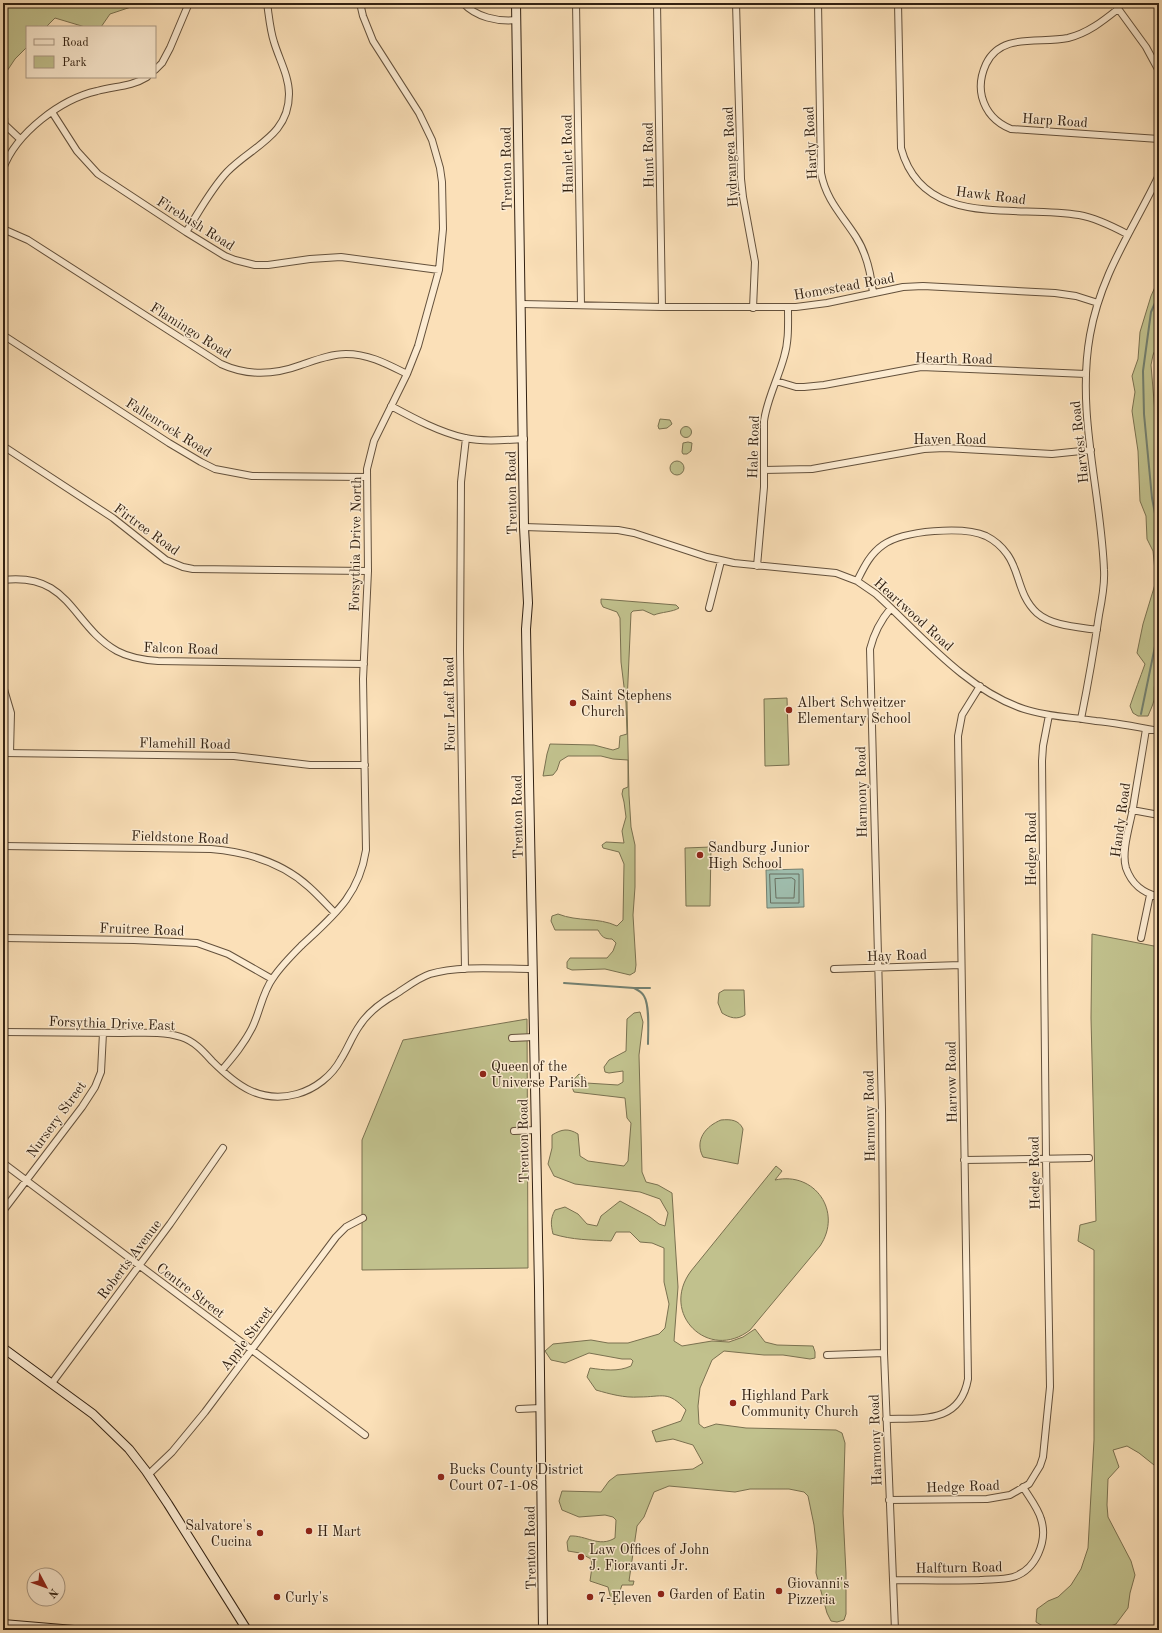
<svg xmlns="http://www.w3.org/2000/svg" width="1162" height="1633" font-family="'Old Standard TT',serif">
	<rect width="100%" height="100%" fill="#fbe0b8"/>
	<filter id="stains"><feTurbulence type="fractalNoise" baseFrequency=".005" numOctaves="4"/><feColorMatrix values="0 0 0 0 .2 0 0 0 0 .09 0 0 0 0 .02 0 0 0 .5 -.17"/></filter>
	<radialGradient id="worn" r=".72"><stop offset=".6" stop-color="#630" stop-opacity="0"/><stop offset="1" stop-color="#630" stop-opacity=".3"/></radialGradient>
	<path fill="#c1c18d" stroke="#7a7150" d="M3,3H126L131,7L110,14L101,27H85L55,18L46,27H27V47L15,59L3,77Z
		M3,103C10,118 9,128 3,143Z
		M1159,278V341L1153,355L1151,365L1156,425L1159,438V677C1152,684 1155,691 1154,700C1153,705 1150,711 1148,716H1138L1133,713L1130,706C1135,691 1140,678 1145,664L1137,653L1143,624L1156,581L1153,551L1147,539L1146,516L1140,501L1138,451L1132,411L1135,392L1132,376L1138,359L1140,332L1151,296Z
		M660,419L670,420L672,424L667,428L659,429L658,426Z
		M680.5 432a5.5 5.5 0 1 1 11 0a5.5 5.5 0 1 1-11 0Z
		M688,442L692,443L691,451L687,454H683L682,452L683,443Z
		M670 468a7 7 0 1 1 14 0a7 7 0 1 1-14 0Z
		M601,599L676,605L679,608C673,612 661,612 654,615L643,610L633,611L631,613L627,703L629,795L631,827L635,845V887L633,915L636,965L635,972L630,975L605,969L572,970L567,968V962L570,958H607L613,951L616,943L612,939C604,939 602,937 598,930H555L551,921L552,916L558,914C578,922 598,917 617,926L623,920L624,864L619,852L603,848L602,845L606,842L624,843L622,831L626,817L624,802L622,794L623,789L628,787V760L613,759L601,756H568L560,761L557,770L553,775L543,776L547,754L550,744L594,745L613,750L619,748L620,736L627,734L626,703L621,662L620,618L617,612L603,607L601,603Z
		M787,698L789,765L765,766L764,699Z
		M711,847L710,906H686L685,848Z
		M1092,934L1159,947V1469L1139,1453L1127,1446L1113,1450L1119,1467L1108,1479L1107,1505L1108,1517L1131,1561L1135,1575L1130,1593L1128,1608L1116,1624L1103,1629L1094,1630L1046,1628L1036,1622L1037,1609L1048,1601L1058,1597L1071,1585L1081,1569L1088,1548L1094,1440V1250L1078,1241L1080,1225L1096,1221L1091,1018Z
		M724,990H744L745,1015C737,1020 730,1018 722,1013L718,1003L719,993Z
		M640,1012L643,1022L639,1055L642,1172L646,1182L658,1185L672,1193L678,1287L674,1341L682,1346L712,1341L729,1342L743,1337L755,1329L765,1342L777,1345L813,1346L815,1352V1358L810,1359L783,1355H764L724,1351L712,1360L700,1388L698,1406L699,1424L704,1428L716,1424L746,1428L836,1430L842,1433L845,1443L843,1513L846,1573V1614L844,1620L837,1622L831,1621L827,1613L816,1573L817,1551L814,1525L808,1496L804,1492L789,1489H750L735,1492L669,1486L654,1492L644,1517L637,1526L629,1581H634L633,1585H622L615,1605L611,1599L608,1587L590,1581L592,1567L591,1559L580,1553L568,1551L567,1542L570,1536C586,1535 599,1548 615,1538L616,1520L613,1517L605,1515L579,1517L562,1510L559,1501L562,1491L601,1492L609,1481L617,1475L693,1469L703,1463L693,1445L673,1439L656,1442L652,1431L681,1421L686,1410C668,1390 663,1397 639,1397C624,1398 610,1394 596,1390L587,1377L590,1368C604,1370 618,1372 631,1366L633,1361L631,1359H622L589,1353L565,1363L551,1360L545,1351L553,1344L591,1340L608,1343H628L659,1334L665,1328L669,1304L664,1282V1248L652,1243L640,1242L630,1232H616L611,1241C591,1240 572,1240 553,1234C551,1225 550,1219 555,1210L565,1207L578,1214L587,1224L597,1226L601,1216L620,1201L650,1217L659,1224L665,1226L668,1213L660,1199L640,1192L575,1184L554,1176L548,1164L552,1148V1135C562,1129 568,1128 578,1134L580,1156L588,1161L624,1166L628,1161L631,1123L627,1118L625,1098L574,1092C570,1084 573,1080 579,1074L585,1078L586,1083L618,1085L623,1082V1071L609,1073L605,1072L604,1067L609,1060L626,1051L627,1019L634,1013Z
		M527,1019L528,1268L362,1270V1140L403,1040Z
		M721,1120C731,1119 739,1120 743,1129L738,1164L703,1157C694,1140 706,1126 721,1120Z
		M776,1166L782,1171L775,1180C815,1171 843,1212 820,1246L750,1330C709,1362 659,1314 691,1271Z"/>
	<path fill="#9fbdad" stroke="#737f6f" d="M803,869L804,907L767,908L766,870Z"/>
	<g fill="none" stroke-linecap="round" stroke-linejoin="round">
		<path stroke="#686f60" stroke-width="1" d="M770,874H799V903H771Z
			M792,878L795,880L794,898H776L775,879Z"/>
		<path stroke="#737f6f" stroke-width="2" d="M1159,294L1151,312L1143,371L1144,414L1152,498L1159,534
			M1141,714L1159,627
			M564,983L634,988C638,990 642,992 644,996C650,1006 648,1031 648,1044
			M635,988H650"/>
		<defs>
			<path id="minor" d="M463,3C476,17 497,22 517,20
				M576,3L581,305
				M657,3L662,307
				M736,3L741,179L743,197L755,262L753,308
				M818,3L821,173C826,200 842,215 856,237C867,254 871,274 873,293
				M898,3L901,148C923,230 1016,204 1079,215C1096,218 1112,226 1127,234
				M1114,3L1146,47L1159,71
				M1118,9C1103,21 1088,33 1068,38C1040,44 1001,32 986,64C981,75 979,85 982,97C986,112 996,123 1011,129L1159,139
				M155,70L162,63L170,48L189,3
				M52,112L77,151L98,174L186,232L225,256L235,260L255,265H268L310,259L341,257L439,270
				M3,123L20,139
				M3,169C16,133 61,99 97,91C114,86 131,87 147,77
				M3,229L28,240L221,364C247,376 274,375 301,365C316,360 331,354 346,354C369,354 387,364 407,374
				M186,232C199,212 211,189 227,172C252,146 289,136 289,94C289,76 279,59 274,42C270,30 269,16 267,3
				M522,304L662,307H796L827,303L903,287L923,286L1055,293L1076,296L1098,303
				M3,335L169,443L201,462L215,469L252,476L367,477
				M776,381L796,387H804L824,385L921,367L1086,374
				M391,406C415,419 439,432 465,438C484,442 505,440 524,439
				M3,446L113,518L166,560L183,567L193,569L368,571
				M764,470L812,469L924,449L945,448L1052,454L1091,450
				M524,527L618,530L634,533L707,557L734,563L836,573L857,581L876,594C920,634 966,690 1024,709C1048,717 1072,717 1096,721C1117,723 1138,727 1159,731
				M757,566L764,487V421C767,399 778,379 784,357C789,341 788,324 788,308
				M3,580C71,572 71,625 117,651C130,658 144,660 158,661L364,664
				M857,581C864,567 870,554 883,545C904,530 964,526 986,536C994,540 1002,547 1007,554C1020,571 1018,596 1037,613C1052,626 1078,627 1097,630
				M709,608L721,561
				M891,608C880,621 874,633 870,649L882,1109L884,1353L895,1630
				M3,686L11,713L10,753
				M1081,719C1088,684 1094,650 1099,615C1102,600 1105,585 1104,570C1101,492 1076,413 1090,335C1101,273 1133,230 1159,175
				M1146,729C1142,755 1137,782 1133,808C1130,825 1121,852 1126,868C1132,885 1143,893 1159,897
				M3,753L234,756L310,765H365
				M1132,810L1159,815
				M3,846L211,849C247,852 282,862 309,887C318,895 327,905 335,913
				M3,938L134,940L197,943L228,954L272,979
				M1141,938L1150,895
				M465,969L460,651L461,482L466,438
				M834,969L961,965
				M3,1032C42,1032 82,1033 121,1033C140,1033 163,1031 181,1037C194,1041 203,1051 212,1061C236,1085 260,1104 297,1094C315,1089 332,1076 341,1059C348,1048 352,1036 360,1025C369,1011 382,1002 396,994C407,987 418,978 430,974C459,965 502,969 533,969
				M512,1038L534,1037
				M222,1070C233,1057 244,1044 252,1028C260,1012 262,993 273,978C281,966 291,956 301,946C333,916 359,896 366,850L363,679L368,571L367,469L374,441L407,374L418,346L439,270L443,229L442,182L440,168L432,140L419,113L373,41L363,16L360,3
				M514,1131L536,1130
				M964,1160L1089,1158
				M3,1163L365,1435
				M3,1211L82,1107L95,1087L101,1072L103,1033
				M827,1355L884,1353
				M52,1383L170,1224L223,1148
				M519,1409L541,1408
				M886,1419C921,1418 960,1424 968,1379L958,736L962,715L980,686
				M149,1474L172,1452L205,1412L336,1237L346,1227L363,1218
				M889,1500L987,1499L1010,1495L1029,1484L1040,1466L1043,1457L1050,1387L1046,1159L1042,761L1043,746L1049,715
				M894,1580C923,1580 951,1581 980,1580C991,1579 1003,1580 1013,1577C1036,1570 1048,1541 1041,1519C1038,1508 1029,1497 1023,1487"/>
			<path id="secondary" d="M516,3L524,527L528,603L526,629L539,1288L543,1630
				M3,1348L93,1414L129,1449L146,1471L168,1504L247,1630
				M3,1624L74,1630"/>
		</defs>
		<use href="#minor" stroke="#64513c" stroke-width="8"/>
		<use href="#secondary" stroke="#322112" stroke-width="10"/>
		<use href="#minor" stroke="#fcebd1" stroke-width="6"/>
		<use href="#secondary" stroke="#fcebd1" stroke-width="8"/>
	</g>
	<g fill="#8f2418" stroke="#fcebd1" stroke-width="1.5">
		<circle cx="573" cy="703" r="4"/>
		<circle cx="789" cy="710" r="4"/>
		<circle cx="700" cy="855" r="4"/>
		<circle cx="483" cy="1074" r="4"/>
		<circle cx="733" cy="1403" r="4"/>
		<circle cx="441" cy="1477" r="4"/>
		<circle cx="309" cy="1531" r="4"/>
		<circle cx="260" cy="1533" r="4"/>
		<circle cx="581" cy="1557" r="4"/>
		<circle cx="779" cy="1591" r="4"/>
		<circle cx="661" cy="1594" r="4"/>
		<circle cx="277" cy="1597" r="4"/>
		<circle cx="590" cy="1597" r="4"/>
	</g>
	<g text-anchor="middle" stroke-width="3" stroke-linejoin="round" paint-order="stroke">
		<g font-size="14" fill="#322112" stroke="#fcebd1">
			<text transform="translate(1055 120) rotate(4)" y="5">Harp Road</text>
			<text transform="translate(810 143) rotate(-93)" y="5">Hardy Road</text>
			<text transform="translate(567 154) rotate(-91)" y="5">Hamlet Road</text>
			<text transform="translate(648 155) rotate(-91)" y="5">Hunt Road</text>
			<text transform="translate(730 157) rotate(-93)" y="5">Hydrangea Road</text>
			<text transform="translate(506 169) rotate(-91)" y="5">Trenton Road</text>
			<text transform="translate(991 195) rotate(7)" y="5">Hawk Road</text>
			<text transform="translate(196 223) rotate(32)" y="5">Firebush Road</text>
			<text transform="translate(844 286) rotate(-10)" y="5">Homestead Road</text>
			<text transform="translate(191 330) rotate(32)" y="5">Flamingo Road</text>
			<text transform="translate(954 358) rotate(1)" y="5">Hearth Road</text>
			<text transform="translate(169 427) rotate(32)" y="5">Fallenrock Road</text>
			<text x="950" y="444">Haven Road</text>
			<text transform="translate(1079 442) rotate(-96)" y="5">Harvest Road</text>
			<text transform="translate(753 447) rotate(-88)" y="5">Hale Road</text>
			<text transform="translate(511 493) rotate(-91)" y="5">Trenton Road</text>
			<text transform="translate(147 529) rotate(36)" y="5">Firtree Road</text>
			<text transform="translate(355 544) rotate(-89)" y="5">Forsythia Drive North</text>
			<text transform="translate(914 614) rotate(42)" y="5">Heartwood Road</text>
			<text transform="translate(181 648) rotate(2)" y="5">Falcon Road</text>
			<text transform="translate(449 704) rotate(-91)" y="5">Four Leaf Road</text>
			<text transform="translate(185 743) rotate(1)" y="5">Flamehill Road</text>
			<text transform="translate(861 792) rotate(-91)" y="5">Harmony Road</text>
			<text transform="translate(517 817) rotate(-91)" y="5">Trenton Road</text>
			<text transform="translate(1120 820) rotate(-82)" y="5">Handy Road</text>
			<text transform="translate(180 837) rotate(2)" y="5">Fieldstone Road</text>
			<text transform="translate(1031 849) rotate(-90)" y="5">Hedge Road</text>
			<text transform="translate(142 929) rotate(2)" y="5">Fruitree Road</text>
			<text transform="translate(897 955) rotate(-2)" y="5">Hay Road</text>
			<text transform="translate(112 1023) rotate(2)" y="5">Forsythia Drive East</text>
			<text transform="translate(951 1082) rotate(-91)" y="5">Harrow Road</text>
			<text transform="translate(869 1116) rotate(-91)" y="5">Harmony Road</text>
			<text transform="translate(56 1119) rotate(-54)" y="5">Nursery Street</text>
			<text transform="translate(523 1141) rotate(-91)" y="5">Trenton Road</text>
			<text transform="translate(1034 1173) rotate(-91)" y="5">Hedge Road</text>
			<text transform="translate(129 1259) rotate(-53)" y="5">Roberts Avenue</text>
			<text transform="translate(191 1290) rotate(37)" y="5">Centre Street</text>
			<text transform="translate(246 1338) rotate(-53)" y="5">Apple Street</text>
			<text transform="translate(875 1440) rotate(-92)" y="5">Harmony Road</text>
			<text transform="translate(963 1486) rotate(-2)" y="5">Hedge Road</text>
			<text transform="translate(530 1548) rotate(-91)" y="5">Trenton Road</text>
			<text transform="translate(959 1567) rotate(-1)" y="5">Halfturn Road</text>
		</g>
		<g font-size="14" fill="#322112" stroke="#fcebd1" text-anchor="start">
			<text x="581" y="700">Saint Stephens<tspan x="581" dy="16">Church</tspan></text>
			<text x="797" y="707">Albert Schweitzer<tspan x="797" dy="16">Elementary School</tspan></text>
			<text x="708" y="852">Sandburg Junior<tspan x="708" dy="16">High School</tspan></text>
			<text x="491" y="1071">Queen of the<tspan x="491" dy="16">Universe Parish</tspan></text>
			<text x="741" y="1400">Highland Park<tspan x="741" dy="16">Community Church</tspan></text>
			<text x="449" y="1474">Bucks County District<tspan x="449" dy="16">Court 07-1-08</tspan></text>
			<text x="252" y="1530" text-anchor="end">Salvatore's<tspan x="252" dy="16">Cucina</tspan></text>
			<text x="317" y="1536">H Mart</text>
			<text x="589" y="1554">Law Offices of John<tspan x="589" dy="16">J. Fioravanti Jr.</tspan></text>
			<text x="787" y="1588">Giovanni's<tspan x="787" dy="16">Pizzeria</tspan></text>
			<text x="669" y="1599">Garden of Eatin</text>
			<text x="285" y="1602">Curly's</text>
			<text x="598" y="1602">7-Eleven</text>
		</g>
	</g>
	<rect width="1162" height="1633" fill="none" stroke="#fbe0b8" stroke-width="16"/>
	<rect x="4" y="4" width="1154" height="1625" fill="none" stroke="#322112" stroke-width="2"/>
	<rect x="8" y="8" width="1146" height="1617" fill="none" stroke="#322112"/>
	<rect x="26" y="26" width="130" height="52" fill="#fcebd1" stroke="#ab9a85"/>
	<rect x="34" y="39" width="20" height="6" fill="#fcebd1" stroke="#ab9a85"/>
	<text x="62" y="46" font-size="12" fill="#322112">Road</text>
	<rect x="34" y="56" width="20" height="12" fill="#c1c18d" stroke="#ab9a85"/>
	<text x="62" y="66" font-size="12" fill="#322112">Park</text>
	<g transform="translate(46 1587) rotate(131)"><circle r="19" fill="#fcebd1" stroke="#ab9a85"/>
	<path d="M0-3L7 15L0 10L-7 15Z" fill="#8f2418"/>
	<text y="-6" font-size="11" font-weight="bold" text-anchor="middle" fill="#322112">N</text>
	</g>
	<rect width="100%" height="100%" filter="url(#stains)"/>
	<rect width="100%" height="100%" fill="url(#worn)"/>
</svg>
